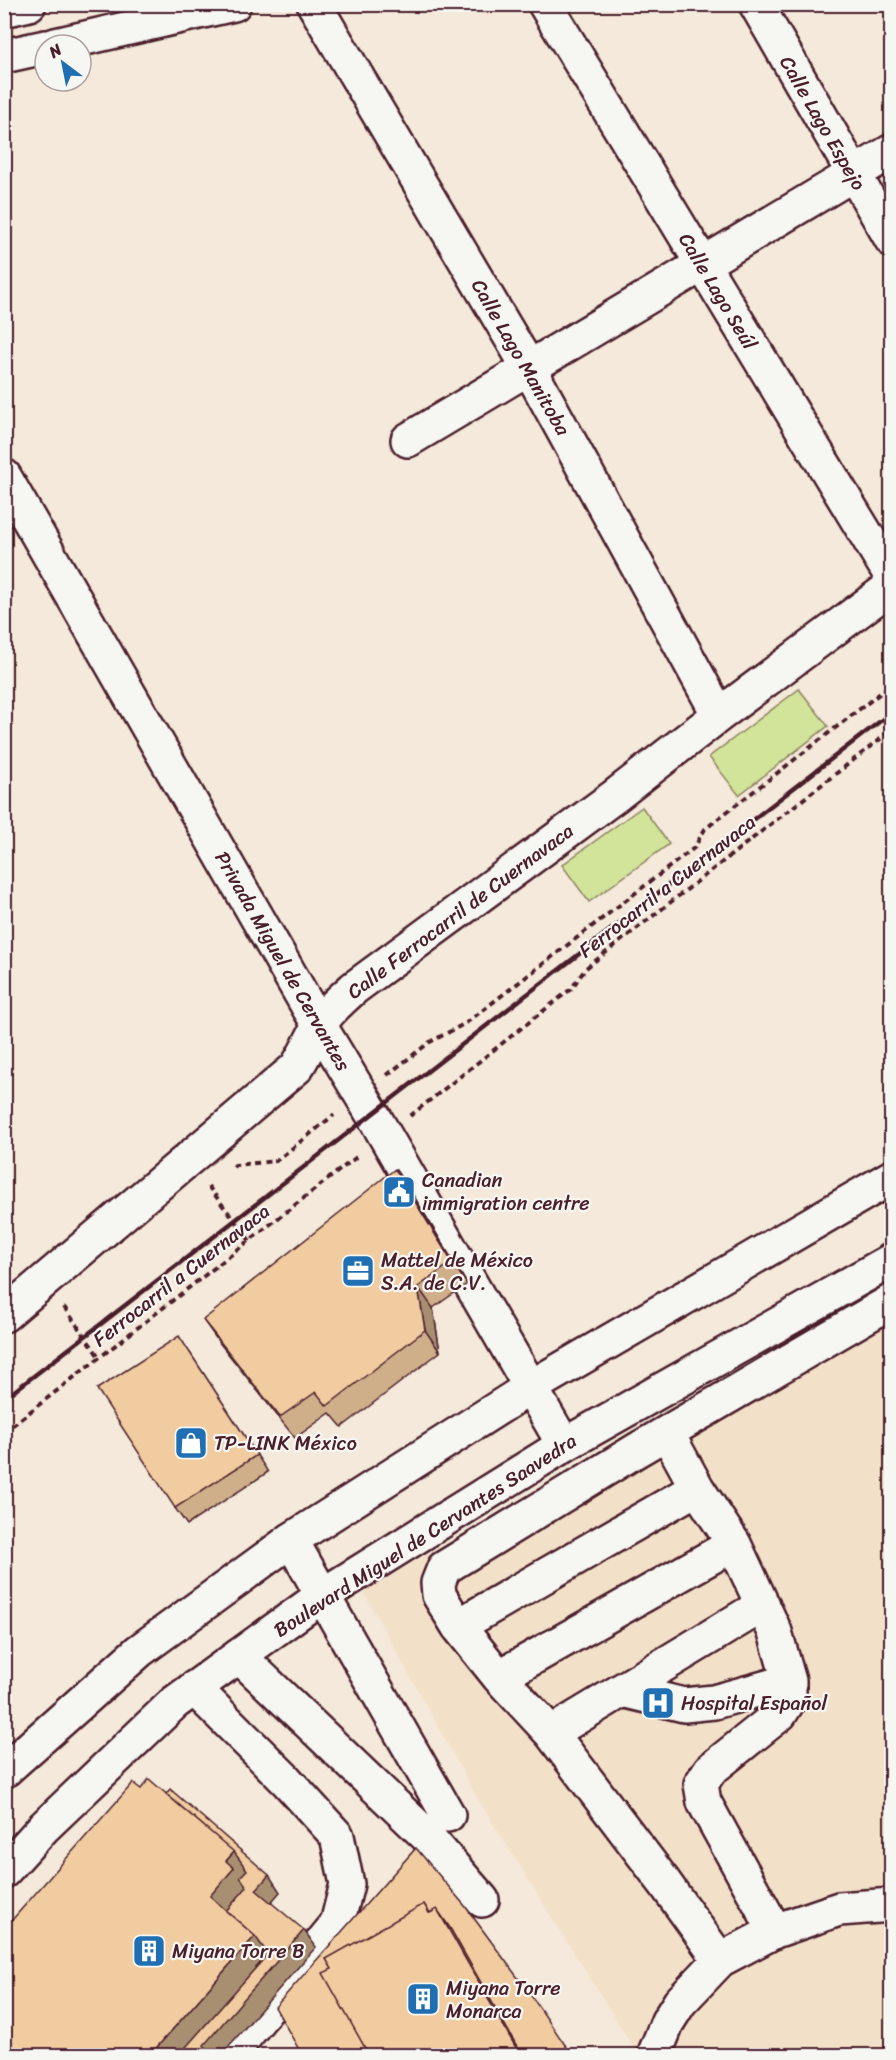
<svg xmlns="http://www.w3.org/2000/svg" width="896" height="2060" font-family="Sriracha,sans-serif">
	<rect width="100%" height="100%" fill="#f4e9da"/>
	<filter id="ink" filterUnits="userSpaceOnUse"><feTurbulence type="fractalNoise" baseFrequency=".0167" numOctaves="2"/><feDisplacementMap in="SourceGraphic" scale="12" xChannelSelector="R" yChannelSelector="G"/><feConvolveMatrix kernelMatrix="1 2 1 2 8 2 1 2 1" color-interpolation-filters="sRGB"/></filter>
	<g filter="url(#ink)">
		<path fill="#f3e0c9" d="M891,1292V2055H637L620,2026L478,1799L363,1591Z"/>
		<path fill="#d1e499" stroke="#8e8262" stroke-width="1.5" d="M799,689L828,726L739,795L709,757Z
			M642,807L669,844L589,902L562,865Z"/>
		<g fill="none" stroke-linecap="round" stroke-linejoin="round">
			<defs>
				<path id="minor" d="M314,4L529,368L719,715
					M545,4L892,577
					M756,4L892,240
					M408,440L892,151
					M4,476L309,1008L372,1113L564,1445
					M4,1315L296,1068C305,1055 311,1040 319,1026C327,1011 341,1000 354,988L615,796L719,715L892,586
					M667,1433L697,1488
					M291,1540L448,1815
					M734,1544L775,1632L789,1681V1700L780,1714L710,1770L701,1784L704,1802L775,1931
					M458,1626L697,1488L734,1544L499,1677
					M239,1656L426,1835L482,1900
					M194,1688L286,1780L337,1836L347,1884L337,1924L237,2046
					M622,1690L684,1705L714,1702L789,1681
					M551,1733L763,1605
					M720,1960L664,1882L551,1733L499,1677L458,1626L439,1595L438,1583L444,1568L637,1450L892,1301
					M656,2056L655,2053L668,2021L680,2002L720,1960L775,1931L839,1909L892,1905"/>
				<path id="major" d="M55,45L234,4
					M4,56L45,47
					M4,1771L139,1651L291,1540L531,1387L892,1177
					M4,1871L44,1827L174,1703L323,1595L564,1445L892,1260"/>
				<path id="highway" d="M4,10L29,4"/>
			</defs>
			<use href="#minor" stroke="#4a1f2b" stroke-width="38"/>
			<use href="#major" stroke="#4a1f2b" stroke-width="38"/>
			<use href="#highway" stroke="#4a1f2b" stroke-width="38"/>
			<path stroke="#4a1f2b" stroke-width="4" stroke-dasharray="6 4.5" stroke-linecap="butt" d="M387,1075L430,1042L466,1023L694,848L705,829L892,684
				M410,1116L571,989L586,968L892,730
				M233,1167L235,1165L276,1161L334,1115
				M208,1186L250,1241
				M64,1307L100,1358
				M4,1432L359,1155"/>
			<use href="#minor" stroke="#f6f6f2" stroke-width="33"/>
			<use href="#major" stroke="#f6f6f2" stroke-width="33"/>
			<use href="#highway" stroke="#f6f6f2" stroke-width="33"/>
			<path stroke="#4a1f2b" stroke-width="4.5" d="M4,1399L892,712"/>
		</g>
		<path fill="#cfaf8a" stroke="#4a1f2b" stroke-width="1.5" d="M410,1190L467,1284L433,1308L440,1352L342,1427L330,1413L295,1438L218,1341L203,1320Z
			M190,1353L268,1472L187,1525L175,1508Z"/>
		<path fill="#a98f71" stroke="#4a1f2b" stroke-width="1.5" d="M395,1169L410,1190L467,1284L452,1262Z
			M418,1287L433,1308L440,1352L425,1330Z
			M234,1852L269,1875L280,1892L267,1907L234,1932L210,1896L226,1861Z
			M437,1909L462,1944L525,2055H520Z
			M304,1930L316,1947L221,2055H150L255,1936Z"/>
		<path fill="#f1cca1" stroke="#4a1f2b" stroke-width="1.5" d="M395,1169L452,1262L418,1287L425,1330L327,1406L316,1392L280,1417L203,1320Z
			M179,1336L257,1455L175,1508L97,1389Z
			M149,1779L234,1852L226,1861L234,1868L210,1896L255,1936L150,2055H4V1929L133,1783L141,1789Z
			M170,1789L269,1875L256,1890L304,1930L204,2045L210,2055H179L268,1954L255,1936L226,1911L247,1887L240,1877L247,1870L234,1852L166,1794Z
			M416,1848L465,1906L532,1997L572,2055H522L450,1928L437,1909L430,1913L424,1904L326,1959L332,1969L323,1973L369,2055H302L275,2007Z
			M424,1904L429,1913L437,1909L520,2055H369L323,1973L332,1969L326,1959Z"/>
	</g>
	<defs>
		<symbol id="civic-square" viewBox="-11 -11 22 22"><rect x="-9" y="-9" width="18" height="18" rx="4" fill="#1f6fb2" stroke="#f6f6f2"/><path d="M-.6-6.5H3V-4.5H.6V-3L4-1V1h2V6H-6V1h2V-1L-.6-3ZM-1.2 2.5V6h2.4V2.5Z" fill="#fff"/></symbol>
		<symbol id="office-square" viewBox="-11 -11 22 22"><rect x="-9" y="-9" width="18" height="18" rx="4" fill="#1f6fb2" stroke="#f6f6f2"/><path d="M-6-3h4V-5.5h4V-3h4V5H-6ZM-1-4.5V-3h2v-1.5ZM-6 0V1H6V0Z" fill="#fff"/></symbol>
		<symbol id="shop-square" viewBox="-11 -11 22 22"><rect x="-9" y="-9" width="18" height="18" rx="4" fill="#1f6fb2" stroke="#f6f6f2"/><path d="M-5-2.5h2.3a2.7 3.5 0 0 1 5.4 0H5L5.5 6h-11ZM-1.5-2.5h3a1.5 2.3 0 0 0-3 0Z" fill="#fff"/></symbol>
		<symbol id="hospital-square" viewBox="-11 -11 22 22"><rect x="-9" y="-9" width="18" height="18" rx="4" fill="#1f6fb2" stroke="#f6f6f2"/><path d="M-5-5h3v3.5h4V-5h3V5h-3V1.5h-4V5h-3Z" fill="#fff"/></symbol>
		<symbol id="building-square" viewBox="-11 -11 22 22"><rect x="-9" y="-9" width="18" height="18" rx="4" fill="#1f6fb2" stroke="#f6f6f2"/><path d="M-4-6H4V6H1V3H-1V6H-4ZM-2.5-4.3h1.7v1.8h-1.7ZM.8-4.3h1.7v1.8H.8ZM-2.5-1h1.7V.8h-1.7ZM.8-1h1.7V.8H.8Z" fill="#fff"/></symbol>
	</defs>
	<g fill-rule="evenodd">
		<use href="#civic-square" x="380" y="1173" width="38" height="38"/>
		<use href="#office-square" x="339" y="1252" width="38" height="38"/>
		<use href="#shop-square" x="172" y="1424" width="38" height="38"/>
		<use href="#hospital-square" x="639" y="1684" width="38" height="38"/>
		<use href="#building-square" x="130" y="1932" width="38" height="38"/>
		<use href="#building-square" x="404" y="1980" width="38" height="38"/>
	</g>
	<g text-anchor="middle" stroke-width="4.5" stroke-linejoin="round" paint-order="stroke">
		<g font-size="20" fill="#4a1f2b" stroke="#f6f6f2">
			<text transform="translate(823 123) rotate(60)" y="7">Calle Lago Espejo</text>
			<text transform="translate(718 291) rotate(59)" y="7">Calle Lago Seúl</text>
			<text transform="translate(521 357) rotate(60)" y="7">Calle Lago Manitoba</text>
			<text transform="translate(667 886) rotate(-38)" y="7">Ferrocarril a Cuernavaca</text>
			<text transform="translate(460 911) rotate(-37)" y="7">Calle Ferrocarril de Cuernavaca</text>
			<text transform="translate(283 961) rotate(60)" y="7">Privada Miguel de Cervantes</text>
			<text transform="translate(181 1275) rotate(-38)" y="7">Ferrocarril a Cuernavaca</text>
			<text transform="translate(425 1535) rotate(-33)" y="7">Boulevard Miguel de Cervantes Saavedra</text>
		</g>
		<g font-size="20" fill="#4a1f2b" stroke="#f6f6f2" text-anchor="start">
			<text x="422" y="1187">Canadian<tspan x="422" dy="23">immigration centre</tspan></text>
			<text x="381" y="1267">Mattel de México<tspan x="381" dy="23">S.A. de C.V.</tspan></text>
			<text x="214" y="1450">TP-LINK México</text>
			<text x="681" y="1710">Hospital Español</text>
			<text x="172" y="1958">Miyana Torre B</text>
			<text x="446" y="1995">Miyana Torre<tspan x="446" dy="23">Monarca</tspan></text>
		</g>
	</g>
	<rect width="896" height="2060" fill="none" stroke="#f6f6f2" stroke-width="24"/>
	<rect x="12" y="12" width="872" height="2036" fill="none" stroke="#4a1f2b" stroke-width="2" filter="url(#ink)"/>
	<g transform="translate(63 63) rotate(328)"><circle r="28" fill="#f6f6f2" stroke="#b1a0a2" stroke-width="1.5"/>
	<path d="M0-4.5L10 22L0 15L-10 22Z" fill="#1f6fb2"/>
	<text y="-9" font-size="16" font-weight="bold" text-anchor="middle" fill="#4a1f2b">N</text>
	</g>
</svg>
